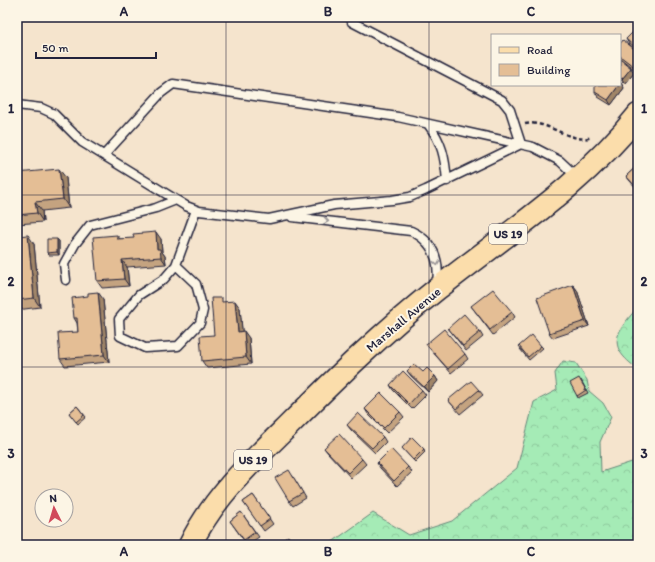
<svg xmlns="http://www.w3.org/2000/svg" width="655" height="562" font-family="Itim,sans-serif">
	<defs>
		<pattern id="forest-crowns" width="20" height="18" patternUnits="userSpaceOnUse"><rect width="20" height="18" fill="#a5ebb6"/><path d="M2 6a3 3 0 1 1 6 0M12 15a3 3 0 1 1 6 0" fill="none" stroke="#8ec99d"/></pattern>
	</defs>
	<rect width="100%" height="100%" fill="#f5e4cd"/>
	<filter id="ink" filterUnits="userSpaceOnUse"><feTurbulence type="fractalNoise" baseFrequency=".025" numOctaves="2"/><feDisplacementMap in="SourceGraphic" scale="8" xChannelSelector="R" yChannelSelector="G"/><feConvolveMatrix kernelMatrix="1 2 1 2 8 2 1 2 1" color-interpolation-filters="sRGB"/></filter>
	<g filter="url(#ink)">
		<path fill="url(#forest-crowns)" stroke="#648678" d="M638,307V369C605,346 616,332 638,307Z
			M563,361L576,363L587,380L589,391L603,403L611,417L600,442L601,472L638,460V545H328L373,513L409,535L452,521L517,468L534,402L557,390L555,373Z"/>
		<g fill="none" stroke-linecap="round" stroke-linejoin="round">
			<defs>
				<path id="lane" d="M17,105L41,108L54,114L82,142L186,206L199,211L269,219L334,205L392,200L410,197L426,190L521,144L510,110L502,100L352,22
					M428,124C442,142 445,157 447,181
					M105,154L161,93L173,84L398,117L533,147L560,161L578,178
					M292,217L411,231C433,241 440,260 437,283
					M176,265L196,284L203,310L200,323L178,346L145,348L120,336L119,319L139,295L164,279L176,265L196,210
					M66,280L64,264L75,244L90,225L156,208L176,200"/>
				<path id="primary" d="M190,545C213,498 250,463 287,427C335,379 384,331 437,289C506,234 583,185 638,115"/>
			</defs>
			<use href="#lane" stroke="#22223b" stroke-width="11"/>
			<use href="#primary" stroke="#22223b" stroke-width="25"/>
			<path stroke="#22223b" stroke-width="2.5" stroke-dasharray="4 3" stroke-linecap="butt" d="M525,124C549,119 570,145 592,137"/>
			<use href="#lane" stroke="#fcf5e5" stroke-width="8"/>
			<use href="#primary" stroke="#fbddab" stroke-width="22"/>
		</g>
		<path fill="#c4a380" stroke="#22223b" d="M638,27V52L629,44L626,39Z
			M620,44L638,52V69L636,71L620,58Z
			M620,59L634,73L625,84L620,79Z
			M621,83L624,88L611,105L598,97L595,92Z
			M638,165V190L630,181L626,176Z
			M17,173L66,178L69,208L42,211L43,222L17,224Z
			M117,235L120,239H161L162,252L165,256L166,264L127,267L129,286L102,288L97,281Z
			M17,236L34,244L40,307L17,310Z
			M59,241V255H49L47,253Z
			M573,285L577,290L589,326L553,338L549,333Z
			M103,299L109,362L65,366L60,359L78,332L77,323L74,318Z
			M225,302L240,308L242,331L249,338L251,364L207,368L202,361L214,335Z
			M471,306L512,312L515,317L493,335Z
			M448,328L480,332L483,337L466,351Z
			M426,344L465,354L468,359L451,373L430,349Z
			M541,346L543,348L529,360L520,349Z
			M407,371L423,372L435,376L438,381L428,392L411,376Z
			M581,380L588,393L578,398L577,396Z
			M390,385L422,390L426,395L412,409L393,390Z
			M479,390L483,395L460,414L448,400Z
			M77,406L86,417L78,424L69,413Z
			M365,409L400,412L404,417L387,433L368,414Z
			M347,425L383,437L386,442L375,453L351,430Z
			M324,448L362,459L366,464L351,478L328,453Z
			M402,448L424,449L425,452L415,462Z
			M377,463L408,467L412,472L397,486L380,468Z
			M292,475L306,498L293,506L289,501Z
			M253,495L273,524L264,531L243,502Z
			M241,512L259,537L247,545L230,521Z"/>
		<path fill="#a08568" stroke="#22223b" d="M638,59V69L636,71L633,66Z
			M631,68L634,73L625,84L622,79Z
			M621,83L624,88L611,105L608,100L619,85H620Z
			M59,169L66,178L69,208L63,199Z
			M35,202L42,211L43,222L37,213Z
			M156,232L161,239L162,252L165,256L166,264L161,257L157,249Z
			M28,235L34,244L40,307L34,298Z
			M57,239L59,241V255L57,252Z
			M122,260L127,267L129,286L124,279Z
			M573,285L577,290L589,326L585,321Z
			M98,292L103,299L109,362L104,355Z
			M235,301L240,308L243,339L238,332Z
			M244,331L249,338L251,364L246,357Z
			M435,376L438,381L428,392L424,387Z"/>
		<path fill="#e4be95" stroke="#22223b" d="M638,27V50L626,39Z
			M623,40L638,52V59L633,66L620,56V44Z
			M620,59L631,68L622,79L620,77Z
			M595,85H619L608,100L595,92Z
			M638,165V189L626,176Z
			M59,169L63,199L35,202L37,213L17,215V173Z
			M156,232L157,249H160L161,257L122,260L124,279L97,281L93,237L117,235V239L134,238L133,234Z
			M28,235L34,298L17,300V236Z
			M47,239H57V252L47,253Z
			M573,285L585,321L549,333L537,298Z
			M493,289L512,312L490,330L471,306Z
			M98,292L104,355L60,359L58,333L78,332L77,318H74L72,298L88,296V293Z
			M211,298H222V302L235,301L238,332L244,331L246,357L202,361L200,336L214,335Z
			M464,314L480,332L463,346L448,328Z
			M444,329L465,354L448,369L426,344Z
			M532,335L541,346L528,357L519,346Z
			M414,364L423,372L427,368L435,376L424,387L407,371Z
			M403,371L422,390L409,404L390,385Z
			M579,378L586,390L577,396L570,383Z
			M471,381L479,390L456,409L448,400Z
			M381,393L400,412L384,428L365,409Z
			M77,406L84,415L76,422L69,413Z
			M358,413L383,437L372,448L347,425Z
			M339,434L362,459L348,473L324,448Z
			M412,437L424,449L413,460L402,448Z
			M391,449L408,467L394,481L377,463Z
			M289,470L303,493L289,501L275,478Z
			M253,495L270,519L260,526L243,502Z
			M241,512L255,532L244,540L230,521Z
			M288,536L295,545H278V544Z"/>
		<defs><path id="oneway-chevron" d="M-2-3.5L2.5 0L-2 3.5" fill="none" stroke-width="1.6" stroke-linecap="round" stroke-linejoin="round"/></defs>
		<g stroke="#9a9698">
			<use href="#oneway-chevron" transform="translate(326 221) rotate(7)"/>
			<use href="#oneway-chevron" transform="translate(437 263) rotate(81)"/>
		</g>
	</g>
	<path fill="none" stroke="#22223b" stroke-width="1" stroke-opacity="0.55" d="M226,17V545M429,17V545M17,195H638M17,367H638"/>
	<g text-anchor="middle" stroke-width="4" stroke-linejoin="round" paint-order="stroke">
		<g fill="#fcf5e5" stroke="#63616e" stroke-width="1">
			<rect x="489" y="224" width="38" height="20" rx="3"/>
			<rect x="234" y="450" width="38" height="20" rx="3"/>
		</g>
		<g font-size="12" font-weight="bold" fill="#22223b">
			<text x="508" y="238">US 19</text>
			<text x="253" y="464">US 19</text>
		</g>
		<g font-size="13" fill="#22223b" stroke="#fcf5e5">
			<text transform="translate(403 319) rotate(-40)" y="5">Marshall Avenue</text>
		</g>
	</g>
	<rect width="655" height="562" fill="none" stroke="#fcf5e5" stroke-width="44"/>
	<rect x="491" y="34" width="130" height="52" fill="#fcf5e5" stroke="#a5a1a1"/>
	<rect x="499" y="47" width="20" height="6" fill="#fbddab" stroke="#a5a1a1"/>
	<text x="527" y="54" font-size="12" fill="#22223b">Road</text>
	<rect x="499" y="64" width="20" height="12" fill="#e4be95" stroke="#a5a1a1"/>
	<text x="527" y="74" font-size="12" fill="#22223b">Building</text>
	<g transform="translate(54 508) rotate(355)"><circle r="19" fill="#fcf5e5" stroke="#a5a1a1"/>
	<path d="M0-3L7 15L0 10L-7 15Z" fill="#d1495b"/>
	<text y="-6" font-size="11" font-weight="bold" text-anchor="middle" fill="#22223b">N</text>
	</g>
	<path d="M36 52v6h120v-6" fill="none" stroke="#22223b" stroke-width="2"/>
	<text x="42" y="52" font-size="12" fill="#22223b" stroke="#fcf5e5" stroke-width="3" paint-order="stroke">50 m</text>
	<rect x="22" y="22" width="611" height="518" fill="none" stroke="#22223b" stroke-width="1.5"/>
	<g font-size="13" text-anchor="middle" font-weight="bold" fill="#22223b">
		<text x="124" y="16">A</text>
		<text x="328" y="16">B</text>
		<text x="531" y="16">C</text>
		<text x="11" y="113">1</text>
		<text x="644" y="113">1</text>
		<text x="11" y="286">2</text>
		<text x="644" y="286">2</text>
		<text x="11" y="458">3</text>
		<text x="644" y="458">3</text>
		<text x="124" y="556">A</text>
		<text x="328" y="556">B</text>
		<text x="531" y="556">C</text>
	</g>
</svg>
